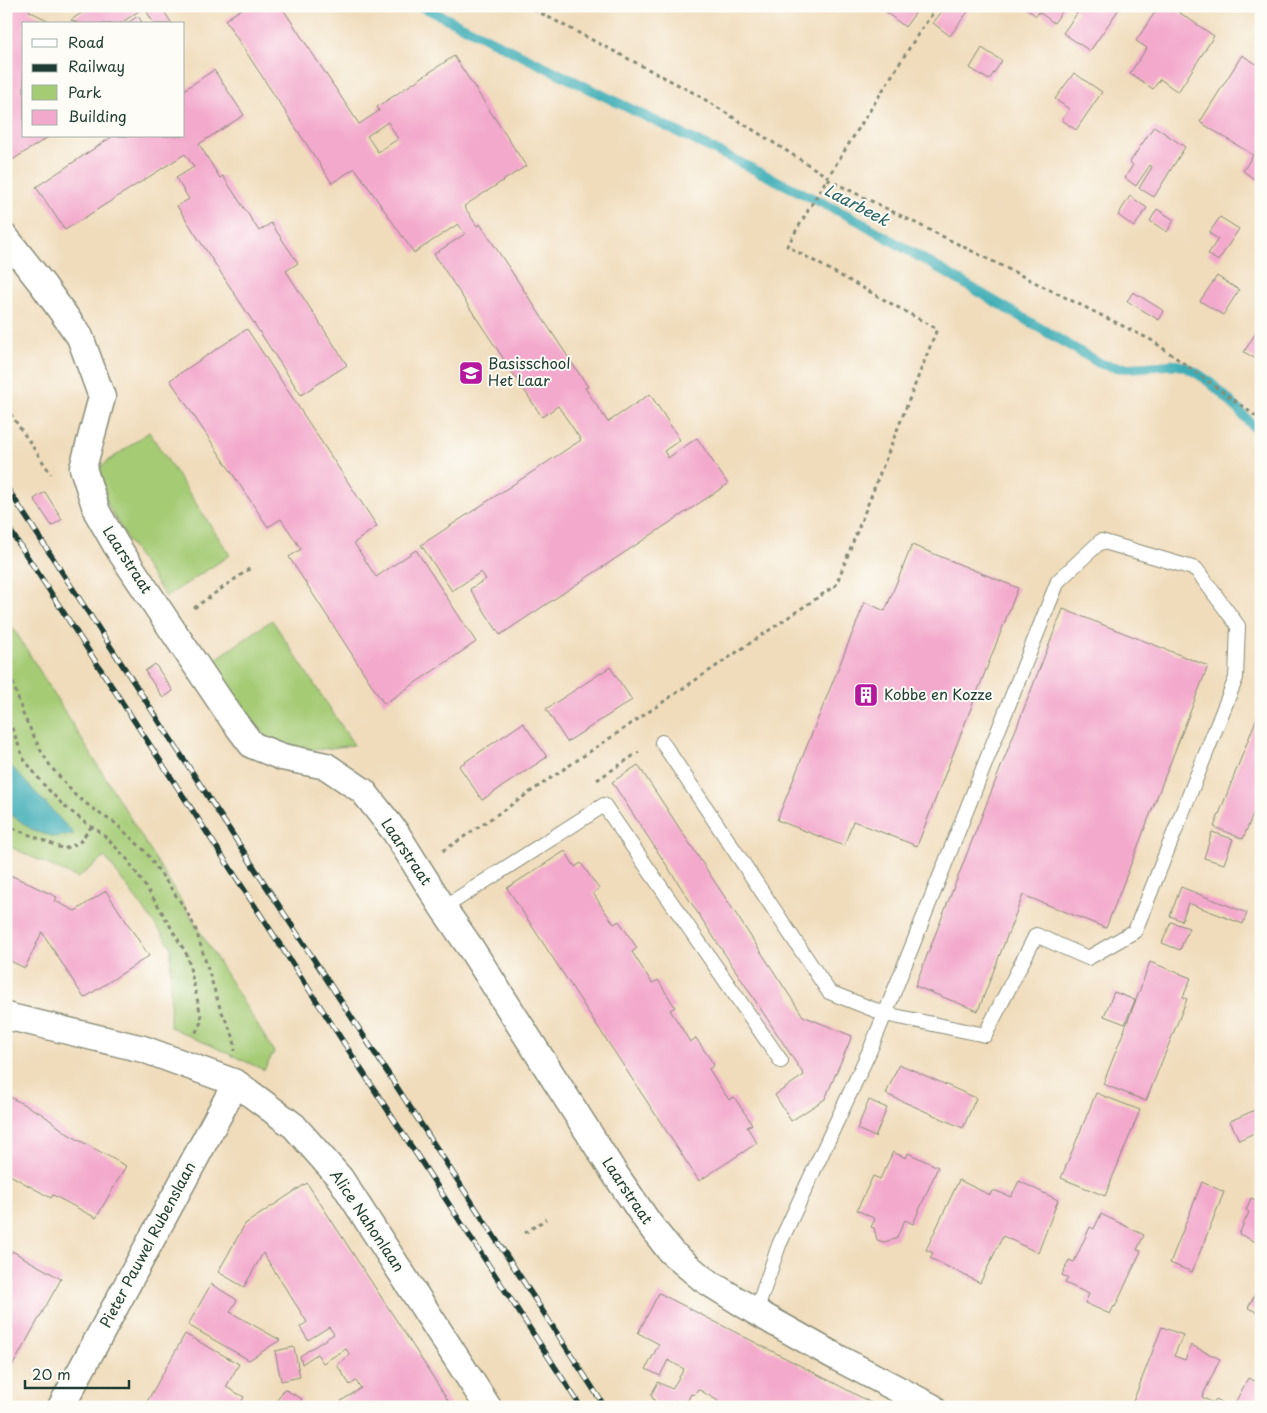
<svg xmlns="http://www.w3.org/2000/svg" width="1267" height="1413" font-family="'Playpen Sans',sans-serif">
	<rect width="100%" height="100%" fill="#fdfcf7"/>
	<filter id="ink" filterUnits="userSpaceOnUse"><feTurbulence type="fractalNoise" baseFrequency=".02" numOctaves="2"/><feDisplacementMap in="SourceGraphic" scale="10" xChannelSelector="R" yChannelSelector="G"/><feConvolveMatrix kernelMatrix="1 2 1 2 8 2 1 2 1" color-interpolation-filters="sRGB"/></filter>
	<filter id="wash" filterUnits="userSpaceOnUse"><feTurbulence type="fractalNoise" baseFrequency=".0096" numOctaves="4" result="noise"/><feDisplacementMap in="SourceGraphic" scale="20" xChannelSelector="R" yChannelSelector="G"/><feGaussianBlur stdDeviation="1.12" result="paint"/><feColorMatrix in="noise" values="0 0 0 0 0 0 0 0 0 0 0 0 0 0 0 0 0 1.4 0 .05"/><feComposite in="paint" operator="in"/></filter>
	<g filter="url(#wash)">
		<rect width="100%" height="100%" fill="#f0dcbb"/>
		<path fill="#a5cb75" stroke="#628454" d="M149,432L230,555L166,597L128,541L107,504L100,467Z
			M272,620L354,745L314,750L275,741L250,730L206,666Z
			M6,621H9L274,1052L264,1070L170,1027L171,946L105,857L77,878L6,845Z"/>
		<path fill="#3cadb6" stroke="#2e7575" d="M6,761L11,766L74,834L55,837L34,831L6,811Z"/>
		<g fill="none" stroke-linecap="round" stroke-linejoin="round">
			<path stroke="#3cadb6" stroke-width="10" d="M421,6L857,220L1099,363C1118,370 1136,368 1156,366C1162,366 1169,364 1176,365C1203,367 1243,415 1261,435"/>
		</g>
		<g id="blocks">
			<path fill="#f3a9cc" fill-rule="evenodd" d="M6,6H32L29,11L55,24H24V136H50L6,164Z
				M92,6H146L120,24H80L71,20Z
				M152,6H161L172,24H154L146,10Z
				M246,6H281L359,124L379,111L377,107L454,56L526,166L464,206L477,226L480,224L588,387L585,388L608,422L650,394L680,440L664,451L668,458L697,438L728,484L500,635L470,589L486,579L481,572L452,591L421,545L581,440L558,406L542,417L434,254L465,234L458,224L414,253L355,168L332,183L225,20ZM388,122L398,139L378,152L367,136Z
				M891,6H917L915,9L917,11L905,27L887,13Z
				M946,6H972L950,36L933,23Z
				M1023,6H1066L1054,23L1039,12L1036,16Z
				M1070,6H1121L1090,51L1063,33L1078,12Z
				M1159,6H1170L1214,36L1178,92L1160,79L1153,89L1130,73L1147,48L1136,41Z
				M138,16L143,24H126Z
				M982,48L1002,61L989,80L970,68Z
				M1242,55L1261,67V175L1257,181L1243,171L1253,155L1200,122Z
				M214,70L244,115L199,144L220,178L223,176L259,231L271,223L298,263L286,271L347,365L301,395L177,206L189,199L176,178L194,167L185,154L65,230L36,187L113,136H184V90Z
				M1074,73L1102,92L1076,130L1062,120L1069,109L1055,99Z
				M1154,126L1185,147L1154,197L1139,188L1152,167L1150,165L1136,186L1125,178L1133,165L1130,162Z
				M1130,196L1147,208L1134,227L1118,215Z
				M1157,209L1174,220L1167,232L1150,221Z
				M1220,217L1239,229L1218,261L1208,254L1218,239L1209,233Z
				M1217,276L1239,290L1223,315L1200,301Z
				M1133,292L1164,311L1159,320L1127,301Z
				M1261,324V362L1244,352Z
				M247,329L377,526L354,543L376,577L416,550L476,642L384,704L289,557L301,549L281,519L268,527L170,380Z
				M45,492L62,519L52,526L34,499Z
				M912,545L1018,588L917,846L853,821L844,846L777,820L865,602L885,611Z
				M1063,609L1208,666L1106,928L1023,895L978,1011L915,986Z
				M155,664L173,691L163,698L145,671Z
				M610,667L632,700L567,742L546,709Z
				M1261,707V794L1243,839L1214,827Z
				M523,723L547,757L482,800L459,766Z
				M638,765L803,1016L852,1036L825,1099L791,1121L775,1095L804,1075L612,782Z
				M1212,832L1233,839L1224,864L1204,858Z
				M565,851L575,867L581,863L599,889L593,893L604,910L614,924L619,921L637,948L632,952L652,983L658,980L675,1007L670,1010L681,1027L690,1042L696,1038L714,1065L709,1069L719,1085L729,1100L734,1097L752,1124L747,1127L757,1143L699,1181L507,888Z
				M6,873L57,897L55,901L75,911L106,891L149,956L84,998L42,932L25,968L6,959Z
				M1181,887L1247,913L1243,924L1188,903L1182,921L1170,916Z
				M1171,922L1189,928L1180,950L1162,943Z
				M1150,962L1191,978L1183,997L1187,999L1146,1101L1103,1084L1136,1000Z
				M1114,992L1135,1000L1125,1024L1104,1016Z
				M899,1064L976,1098L963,1128L886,1094Z
				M1096,1093L1140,1110L1105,1196L1061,1178Z
				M6,1095L42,1114L68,1134L126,1166L96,1218L53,1195L51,1198L8,1174L6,1176Z
				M869,1100L887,1108L875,1137L857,1129Z
				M1255,1110L1261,1122V1130L1239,1140L1230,1121Z
				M893,1152L906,1158L908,1153L938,1167L913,1224L905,1220L896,1239L884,1242L877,1240L874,1228L871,1227L875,1219L857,1210L873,1176L880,1179Z
				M959,1180L990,1195L992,1191H996L1011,1197L1019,1181L1058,1200L1038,1253L1003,1236L980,1283L930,1258L933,1253L926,1250Z
				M1202,1182L1224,1192L1192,1272L1170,1263Z
				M307,1183L417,1352L452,1407H344L341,1401L361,1388L356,1381L350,1385L337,1365L350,1355L346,1349L323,1363L317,1354L302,1364L300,1356L334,1334L329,1327L308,1340L300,1327L307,1322L263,1253L244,1287L218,1272L245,1224Z
				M1251,1198L1261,1202V1232L1256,1242L1239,1234L1249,1212L1246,1210Z
				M1101,1214L1144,1235L1137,1250L1141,1251L1115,1307L1114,1306L1110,1314L1085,1303L1089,1294L1065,1283L1068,1278L1062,1275L1069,1260L1074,1262L1090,1227L1094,1229Z
				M12,1251L61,1279L9,1372L6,1370V1262Z
				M1261,1283V1314L1248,1308Z
				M211,1284L237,1300L230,1312L280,1340L249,1360L188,1325Z
				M659,1293L836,1384L879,1407H715L718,1401L698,1389L694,1395L691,1394L685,1406L675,1400L671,1407H658L651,1395L658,1382L672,1389L684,1369L668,1360L660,1376L646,1369L659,1344L638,1333Z
				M1162,1327L1183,1335L1174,1356L1185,1360L1191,1345L1220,1359L1202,1397L1213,1403L1216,1399L1229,1407H1131Z
				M185,1334L239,1364L226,1387L244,1397L239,1407H144Z
				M294,1347L300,1377L281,1381L275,1351Z
				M1248,1378L1261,1384V1389L1252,1407H1233Z
				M284,1389L302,1399L297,1407H287L277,1401Z"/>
		</g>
	</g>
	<g filter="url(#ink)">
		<use href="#blocks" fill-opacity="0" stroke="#888c78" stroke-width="1"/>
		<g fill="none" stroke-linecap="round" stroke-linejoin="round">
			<defs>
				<path id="lane" d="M662,742L829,992L885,1014L985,1035L1036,935L1088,958L1135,931L1236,678L1238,626L1196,569L1101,541L1058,581L885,1014L870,1050L779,1245L756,1312
					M443,908L604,805L781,1061"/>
				<path id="street" d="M6,238L43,285L80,337L102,397L83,468L97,512L116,545L169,625L233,720L252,745L282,757L326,766L363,791L396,833L443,908L472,950L615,1174L650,1225L671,1252L703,1279L756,1312L838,1358L932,1407
					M6,1016L143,1049L236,1083L294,1126L340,1178L488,1407
					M61,1407L236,1083"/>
			</defs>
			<use href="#lane" stroke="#888c78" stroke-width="16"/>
			<use href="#street" stroke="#888c78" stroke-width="29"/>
			<path stroke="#888c78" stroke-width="3" stroke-dasharray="4 4" stroke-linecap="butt" d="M527,6L696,94L828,177L920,31L938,6
				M827,179L1153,341L1261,420
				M6,407L51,474
				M194,608L252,567
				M6,651L12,680L23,714L41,751L51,767L76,796L103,816L115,823L145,851L184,907L195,927L220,1008L234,1038L235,1051
				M6,713L24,759L43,784L64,806L86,823L103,834L127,859L159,907L187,955L202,1020L194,1036
				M597,780L639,752
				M6,824L13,828L64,849L79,843L91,827
				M443,851L836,585L937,329L787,246L828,177
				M525,1233L546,1219"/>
			<use href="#lane" stroke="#fff" stroke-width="14"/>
			<use href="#street" stroke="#fff" stroke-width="26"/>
			<defs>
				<path id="rail" d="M6,486L605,1407
					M6,524L581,1407"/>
			</defs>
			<use href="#rail" stroke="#1f3d34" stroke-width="5.5"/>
			<use href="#rail" stroke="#fdfcf7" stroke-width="4" stroke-dasharray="11" stroke-linecap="butt"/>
		</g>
	</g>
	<defs>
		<symbol id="school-square" viewBox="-11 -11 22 22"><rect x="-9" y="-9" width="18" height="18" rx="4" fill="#b5179e" stroke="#fdfcf7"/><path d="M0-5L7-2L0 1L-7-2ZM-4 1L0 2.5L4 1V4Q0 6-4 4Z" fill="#fff"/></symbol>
		<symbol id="building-square" viewBox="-11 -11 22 22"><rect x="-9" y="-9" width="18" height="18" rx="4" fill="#b5179e" stroke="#fdfcf7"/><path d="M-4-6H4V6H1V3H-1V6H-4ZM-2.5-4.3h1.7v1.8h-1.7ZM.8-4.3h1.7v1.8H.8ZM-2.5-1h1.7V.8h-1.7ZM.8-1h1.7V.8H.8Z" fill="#fff"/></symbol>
	</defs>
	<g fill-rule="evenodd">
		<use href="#school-square" x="457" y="359" width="28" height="28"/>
		<use href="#building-square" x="852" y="681" width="28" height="28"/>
	</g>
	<g text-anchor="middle" stroke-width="4" stroke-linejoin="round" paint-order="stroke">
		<g font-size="15" fill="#1f3d34" stroke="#fdfcf7" text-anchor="start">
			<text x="488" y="369">Basisschool<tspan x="488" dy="17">Het Laar</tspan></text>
			<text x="884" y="700">Kobbe en Kozze</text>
		</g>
		<g font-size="15" fill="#1f3d34" stroke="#fdfcf7">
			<text transform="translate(127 560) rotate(57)" y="5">Laarstraat</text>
			<text transform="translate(406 852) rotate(56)" y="5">Laarstraat</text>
			<text transform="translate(627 1191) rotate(56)" y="5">Laarstraat</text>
			<text transform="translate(367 1221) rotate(56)" y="5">Alice Nahonlaan</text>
			<text transform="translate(148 1245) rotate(-62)" y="5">Pieter Pauwel Rubenslaan</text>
		</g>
		<g font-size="16" font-style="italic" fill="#296462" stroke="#fdfcf7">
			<text transform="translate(857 205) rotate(28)" y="6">Laarbeek</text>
		</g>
	</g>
	<rect width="1267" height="1413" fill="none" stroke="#fdfcf7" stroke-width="25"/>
	<rect x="22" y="22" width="162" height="115" fill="#fdfcf7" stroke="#a4b0a9"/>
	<rect x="32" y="39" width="25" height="8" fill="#ffffff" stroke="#a4b0a9"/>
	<text x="68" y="48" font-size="15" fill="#1f3d34">Road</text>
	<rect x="32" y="64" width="25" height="8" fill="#1f3d34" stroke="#a4b0a9"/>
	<text x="68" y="72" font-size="15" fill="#1f3d34">Railway</text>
	<rect x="32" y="85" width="25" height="15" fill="#a5cb75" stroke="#a4b0a9"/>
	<text x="68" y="98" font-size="15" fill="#1f3d34">Park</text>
	<rect x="32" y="110" width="25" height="15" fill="#f3a9cc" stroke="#a4b0a9"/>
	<text x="68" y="122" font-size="15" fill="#1f3d34">Building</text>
	<path d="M25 1380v8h104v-8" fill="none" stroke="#1f3d34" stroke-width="2.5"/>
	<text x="32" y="1380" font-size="15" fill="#1f3d34" stroke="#fdfcf7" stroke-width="4" paint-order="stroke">20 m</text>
</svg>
